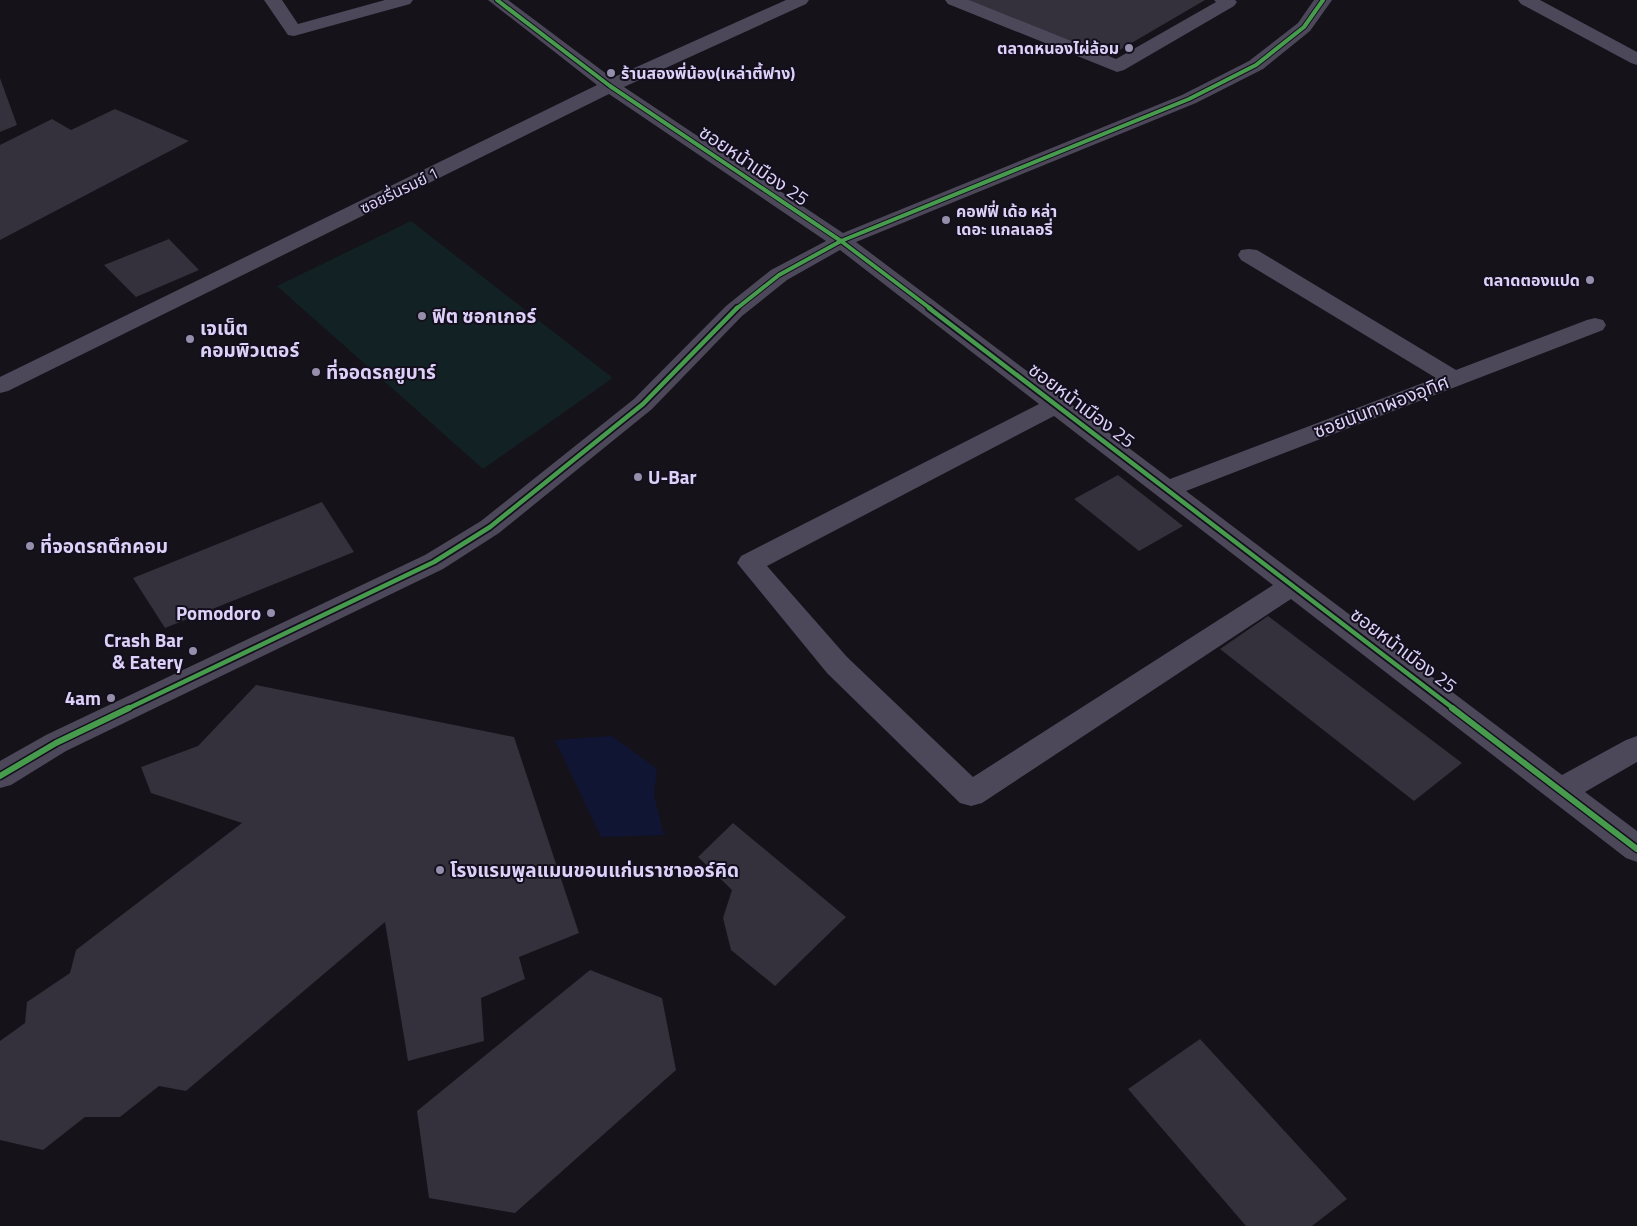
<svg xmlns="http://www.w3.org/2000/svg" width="1637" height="1226" font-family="'Titillium Web','Noto Sans Thai',sans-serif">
	<rect width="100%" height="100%" fill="#15121a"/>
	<path fill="#122124" d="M411,221L613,378L483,469L277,286Z"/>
	<path fill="#101533" d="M612,736L657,769L654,795L664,835L601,837L555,740Z"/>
	<path fill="#34303c" d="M967,0H1205L1106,58Z
		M0,78L17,125L0,132Z
		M115,109L189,141L0,240V145L52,119L71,130Z
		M169,239L199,270L136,297L104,265Z
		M1118,475L1183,526L1139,551L1074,499Z
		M322,502L354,552L165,628L133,578Z
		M1268,616L1462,763L1414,801L1220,649Z
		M256,685L514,737L579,933L519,957L525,979L481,998L484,1041L408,1061L385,922L186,1091L159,1086L120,1117H85L43,1150L0,1140V1041L25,1023L27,1002L70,973L76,950L242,823L151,793L141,767L198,746Z
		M733,823L846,917L775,986L731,950L723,918L732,890L698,857Z
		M590,970L662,998L676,1070L515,1213L429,1198L417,1111Z
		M1200,1039L1347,1199L1312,1226H1246L1128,1089Z"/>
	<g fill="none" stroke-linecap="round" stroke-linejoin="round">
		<path fill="#4c485a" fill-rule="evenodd" d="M264,0H282L298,24L385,0H413L410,4L294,36L288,35Z
			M488,0H508L612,78L786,0H809L806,4L624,87L843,233L1182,95L1249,61L1298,23L1314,0H1332L1310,31L1263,69L1196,103L856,242L1170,479L1436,378L1241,260L1238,255L1241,250L1249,249L1257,250L1456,370L1587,320L1595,318L1603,320L1606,325L1603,330L1186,491L1562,775L1626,740L1637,736V762L1585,792L1637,831V862L1626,858L1291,599L982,803L971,806L960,803L827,673L737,563L741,556L1039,404L840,250L787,280L742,316L652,409L499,533L443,569L66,751L11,785L0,788V761L46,735L425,555L481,521L634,399L726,306L771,270L826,241L609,94L8,391L0,393V377L597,85ZM1054,416L1273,585L973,777L847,657L767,566Z
			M945,0H969L1116,59L1216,2L1214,0H1235L1237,2L1234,6L1124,70L1117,72L948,4Z
			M1518,0H1540L1637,52V65L1631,63L1521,4Z"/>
		<defs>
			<path id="cycleway-far2" d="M497,0L610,86L841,241L931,309
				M736,309L779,275L841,241L1189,99L1256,65L1304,27L1323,0"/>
			<path id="cycleway-far1" d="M929,308L1454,709
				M127,709L434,562L490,527L643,404L737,308"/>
			<path id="cycleway" d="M1452,708L1637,849
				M0,776L56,743L129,708"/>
		</defs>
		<use href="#cycleway-far2" stroke="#140f1d" stroke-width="6"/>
		<use href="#cycleway-far1" stroke="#140f1d" stroke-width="8"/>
		<use href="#cycleway" stroke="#140f1d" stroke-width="9"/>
		<use href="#cycleway-far2" stroke="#469c4c" stroke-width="4"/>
		<use href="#cycleway-far1" stroke="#469c4c" stroke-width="4.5"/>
		<use href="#cycleway" stroke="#469c4c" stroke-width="6"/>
	</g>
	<g fill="#978eab" stroke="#140f1d" stroke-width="2">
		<circle cx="1129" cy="48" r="5"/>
		<circle cx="611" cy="73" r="5"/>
		<circle cx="946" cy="220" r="5"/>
		<circle cx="1590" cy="280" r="5"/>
		<circle cx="422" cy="316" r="5"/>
		<circle cx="190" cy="339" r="5"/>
		<circle cx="316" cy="372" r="5"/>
		<circle cx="638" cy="477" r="5"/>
		<circle cx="30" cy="546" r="5"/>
		<circle cx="271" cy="613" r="5"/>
		<circle cx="193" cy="651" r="5"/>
		<circle cx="111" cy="698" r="5"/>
		<circle cx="440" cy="870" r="5"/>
	</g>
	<g text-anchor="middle" stroke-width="4" stroke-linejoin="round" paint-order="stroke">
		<g font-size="16" font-weight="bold" fill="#ddd1f9" stroke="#140f1d" text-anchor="end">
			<text x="1119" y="54">ตลาดหนองไผ่ล้อม</text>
			<text x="621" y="79" text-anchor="start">ร้านสองพี่น้อง(เหล่าตี้ฟาง)</text>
			<text x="956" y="217" text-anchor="start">คอฟฟี่ เด้อ หล่า<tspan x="956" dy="18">เดอะ แกลเลอรี่</tspan></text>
			<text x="1580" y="286">ตลาดตองแปด</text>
		</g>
		<g font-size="16" fill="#ddd1f9" stroke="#140f1d">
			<text transform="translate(399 190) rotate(-26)" y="6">ซอยรื่นรมย์ 1</text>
		</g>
		<g font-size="19" fill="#ddd1f9" stroke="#140f1d">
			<text transform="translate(754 165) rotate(34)" y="7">ซอยหน้าเมือง 25</text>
			<text transform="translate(1082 405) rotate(37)" y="7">ซอยหน้าเมือง 25</text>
			<text transform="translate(1381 406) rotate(-21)" y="7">ซอยนันทาผองอุทิศ</text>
			<text transform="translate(1404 650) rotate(37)" y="7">ซอยหน้าเมือง 25</text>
		</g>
		<g font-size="19" font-weight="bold" fill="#ddd1f9" stroke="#140f1d" text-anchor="start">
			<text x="432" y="323">ฟิต ซอกเกอร์</text>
			<text x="200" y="335">เจเน็ต<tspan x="200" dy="22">คอมพิวเตอร์</tspan></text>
			<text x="326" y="379">ที่จอดรถยูบาร์</text>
			<text x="648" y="484">U-Bar</text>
			<text x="40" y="553">ที่จอดรถตึกคอม</text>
			<text x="261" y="620" text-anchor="end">Pomodoro</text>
			<text x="183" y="647" text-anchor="end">Crash Bar<tspan x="183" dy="22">&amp; Eatery</tspan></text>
			<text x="101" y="705" text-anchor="end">4am</text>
			<text x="450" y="877">โรงแรมพูลแมนขอนแก่นราชาออร์คิด</text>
		</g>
	</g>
</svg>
